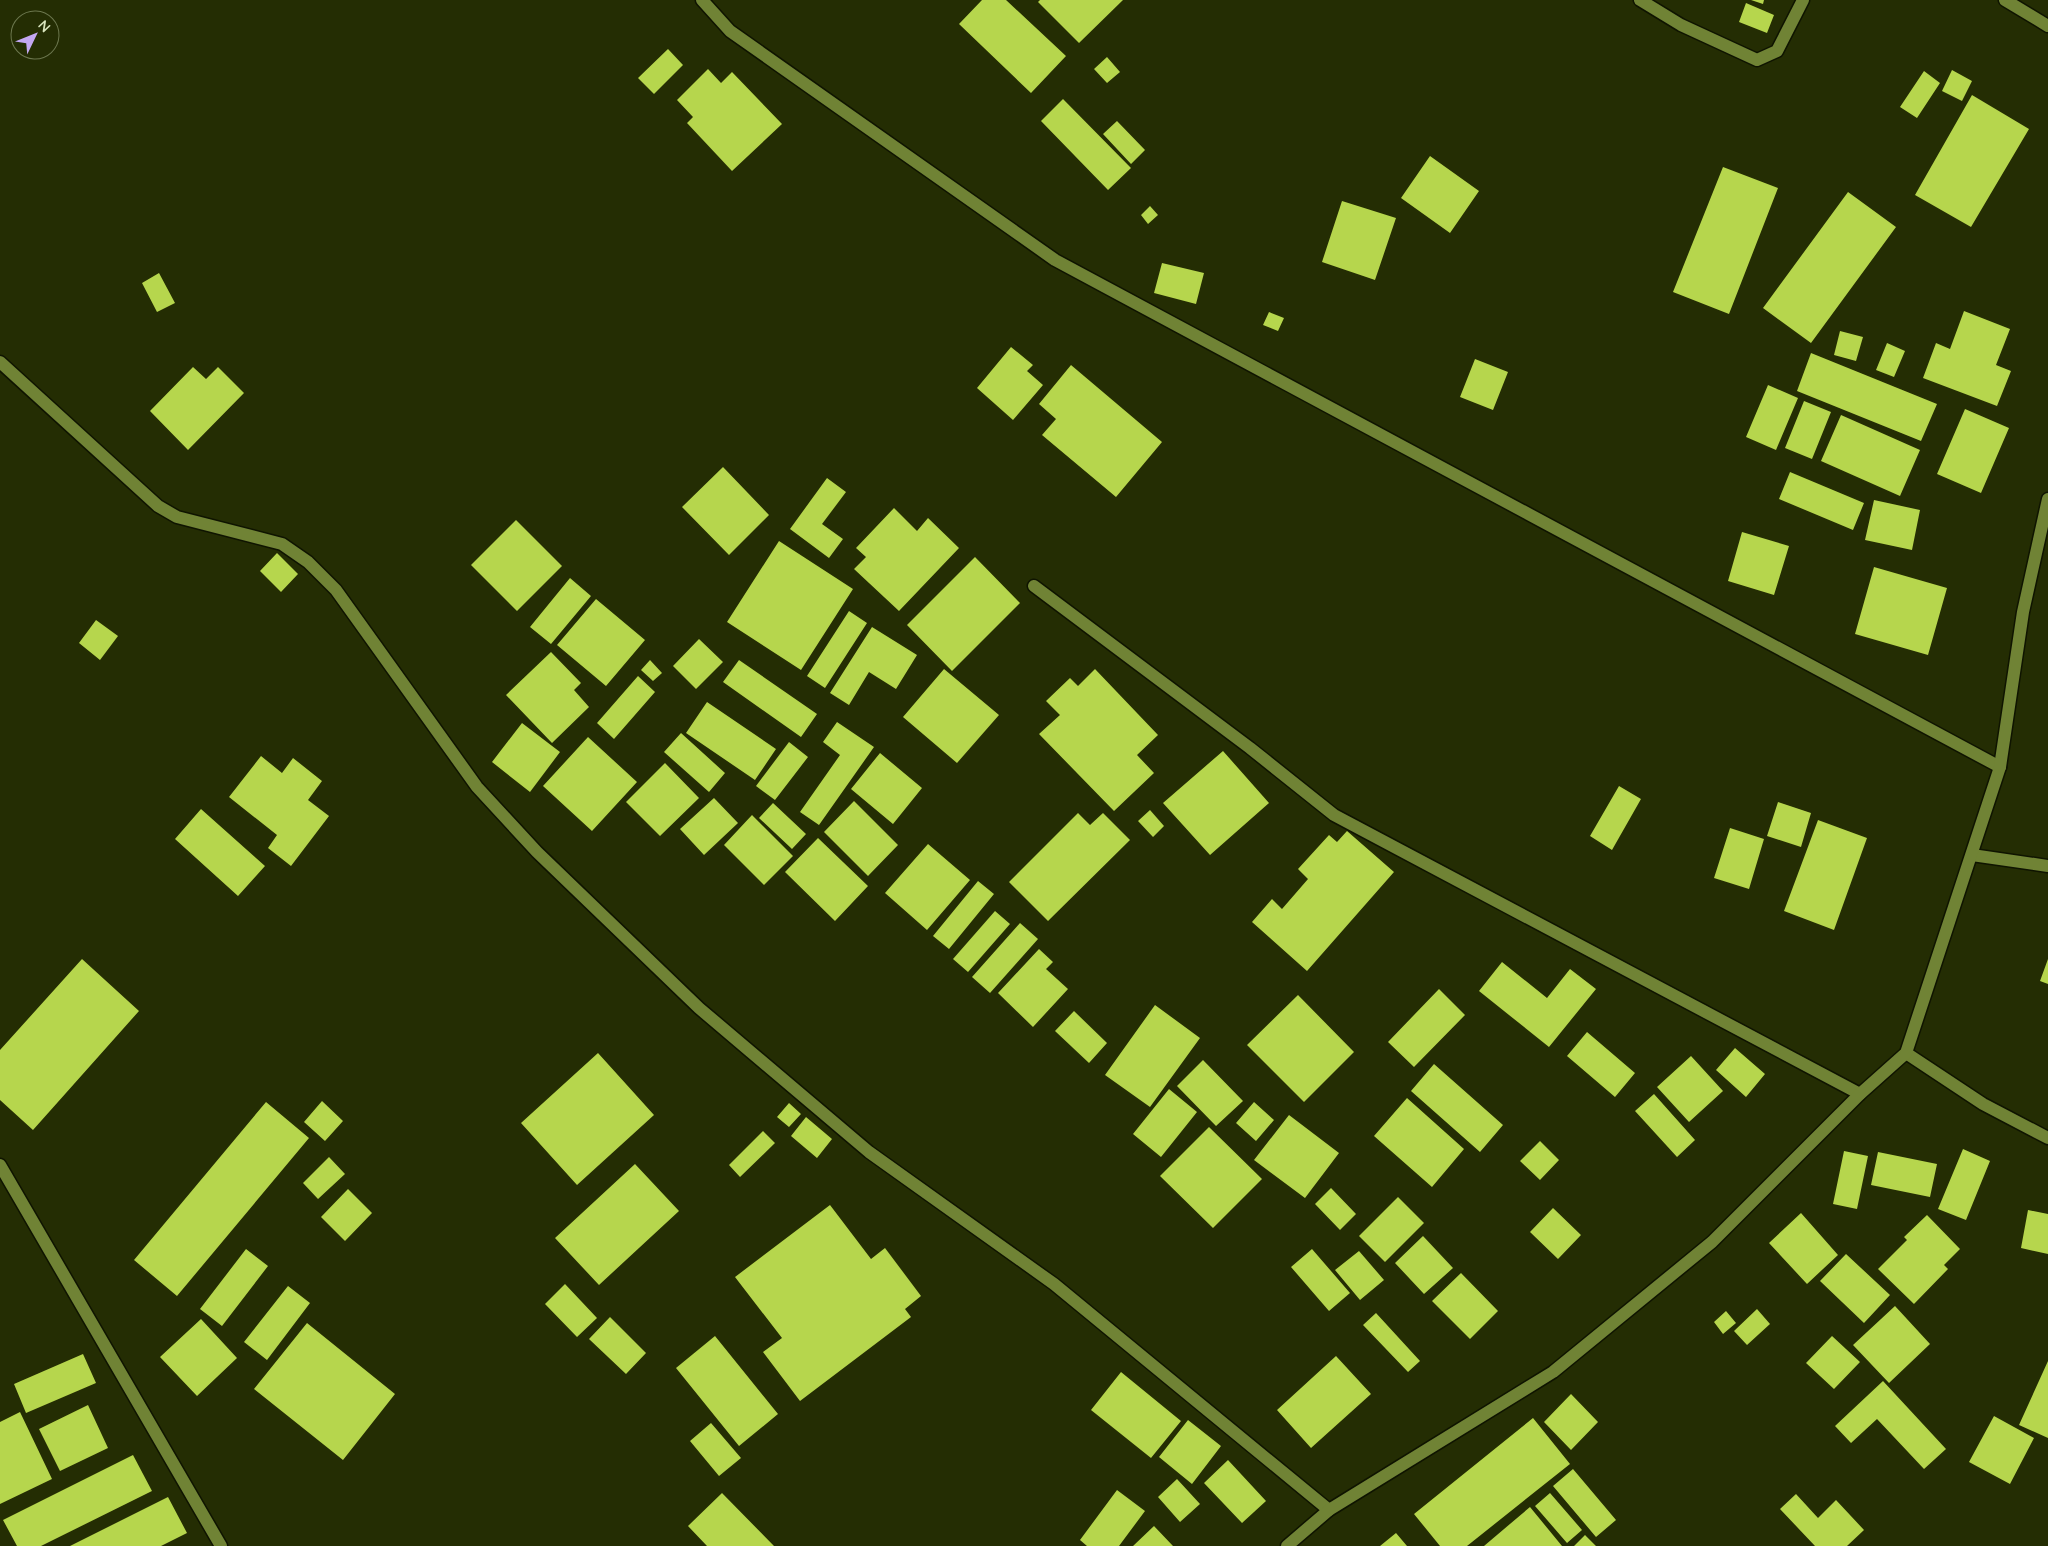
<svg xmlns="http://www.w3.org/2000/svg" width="2048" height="1546" font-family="Quicksand,sans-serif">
	<rect width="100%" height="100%" fill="#242d03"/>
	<path fill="#b6d64d" d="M982,0H1006L1066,56L1031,93L959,24Z
		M1040,0H1123L1079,43L1038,2Z
		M1751,0H1764L1763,4Z
		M1746,3L1774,15L1767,33L1739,22Z
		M668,49L683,65L654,94L638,78Z
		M1107,57L1120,72L1107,83L1094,69Z
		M708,69L721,83L732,72L782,124L732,171L687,123L693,117L677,100Z
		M1952,70L1972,81L1962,101L1942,91Z
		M1924,71L1940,83L1917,118L1900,107Z
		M1972,95L2029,129L1971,227L1915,195Z
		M1063,99L1131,168L1108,190L1041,121Z
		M1117,121L1145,150L1131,164L1103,134Z
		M1430,156L1479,191L1450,233L1401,198Z
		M1723,167L1778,188L1729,314L1673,292Z
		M1848,192L1896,227L1811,343L1763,308Z
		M1342,201L1396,218L1375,280L1322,262Z
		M1150,206L1158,215L1148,224L1141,215Z
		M1162,263L1204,273L1196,304L1154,293Z
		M159,273L175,303L157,312L142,283Z
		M1964,311L2010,329L1996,365L2011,371L1997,406L1923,378L1936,343L1950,349Z
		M1269,312L1284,318L1278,331L1263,325Z
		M1840,331L1863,337L1856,361L1834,355Z
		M1887,343L1905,351L1894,377L1876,370Z
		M1011,347L1033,365L1027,371L1043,385L1013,420L977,388Z
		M1811,353L1937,404L1921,441L1797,391Z
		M1475,359L1508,372L1493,410L1460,397Z
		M1071,365L1162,442L1116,497L1042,435L1056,419L1039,404Z
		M193,367L206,379L218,367L244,393L188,450L150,411Z
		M1768,385L1798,398L1776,450L1746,437Z
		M1804,401L1831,412L1812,459L1785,448Z
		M1965,409L2009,428L1981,493L1937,474Z
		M1841,415L1920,450L1900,496L1821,461Z
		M723,467L769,515L729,555L682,507Z
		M1790,472L1864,503L1853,530L1779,499Z
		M827,478L846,492L822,524L843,539L829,558L790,529Z
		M1874,500L1920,510L1912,550L1865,540Z
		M894,508L917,531L928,518L959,548L899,611L854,569L866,557L856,548Z
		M516,520L562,566L517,611L471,565Z
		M1742,532L1789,546L1774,595L1728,581Z
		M779,541L853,589L801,670L727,622Z
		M277,553L298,574L281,592L260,571Z
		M975,557L1020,603L952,671L907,625Z
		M1874,567L1947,588L1928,655L1855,634Z
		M570,578L591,596L551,644L530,627Z
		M596,599L645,640L606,686L557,645Z
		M849,611L867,623L825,688L807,676Z
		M96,620L118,636L100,660L79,643Z
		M872,627L917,655L896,689L869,672L849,705L830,693Z
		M699,639L723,662L696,689L673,666Z
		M551,652L581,683L574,690L589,707L552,743L506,695Z
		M650,660L662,673L653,681L641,670Z
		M739,660L817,714L801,737L723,682Z
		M944,669L999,715L957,763L903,717Z
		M1095,669L1158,735L1137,755L1154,773L1114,811L1039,734L1060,715L1046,701L1070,678L1078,686Z
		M638,676L655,692L614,739L597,723Z
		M707,702L776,749L755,780L686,733Z
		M837,722L874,747L819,825L800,812L840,755L823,742Z
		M522,723L560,752L530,792L492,762Z
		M681,733L725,773L709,792L664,752Z
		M588,737L637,782L592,831L543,786Z
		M789,742L808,757L775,800L756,786Z
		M1223,751L1269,803L1210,855L1163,803Z
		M880,753L922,788L893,824L851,789Z
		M261,756L282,773L293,758L322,781L308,800L329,816L291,866L268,848L277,835L229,797Z
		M665,763L699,798L660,836L626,802Z
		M1619,786L1641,799L1612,850L1590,836Z
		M714,798L738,823L704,855L680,829Z
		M854,801L898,845L868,876L824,832Z
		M1778,802L1811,813L1801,847L1767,836Z
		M773,803L806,834L792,849L759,818Z
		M201,809L265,866L238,896L175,839Z
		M1150,810L1164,826L1153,837L1138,821Z
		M1078,813L1090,825L1103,813L1130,840L1048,921L1009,882Z
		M752,815L793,856L764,885L724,845Z
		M1818,820L1867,838L1834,930L1784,911Z
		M1730,828L1764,839L1749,889L1714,878Z
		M1347,831L1394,872L1307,971L1252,922L1272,899L1282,909L1308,879L1298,869L1329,835L1337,842Z
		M818,838L868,886L835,921L785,872Z
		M928,844L970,880L927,930L885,893Z
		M978,881L994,894L949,949L933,936Z
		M995,911L1010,924L968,972L953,959Z
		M1020,923L1038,939L990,993L972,977Z
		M1039,949L1053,962L1046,969L1068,989L1033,1027L998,993Z
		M82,959L139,1011L33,1130L0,1100V1050Z
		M2048,959V984L2040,981Z
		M1502,962L1547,998L1570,969L1596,989L1549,1047L1479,991Z
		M1439,989L1465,1015L1414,1067L1388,1042Z
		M1298,995L1354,1052L1304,1102L1247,1045Z
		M1155,1005L1200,1038L1150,1107L1105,1075Z
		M1074,1011L1107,1043L1089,1063L1055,1031Z
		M1587,1032L1635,1073L1615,1097L1567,1056Z
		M1735,1048L1765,1074L1746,1097L1716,1070Z
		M598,1053L654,1115L577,1185L521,1123Z
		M1691,1056L1723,1091L1689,1122L1657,1087Z
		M1203,1060L1243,1101L1216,1126L1177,1086Z
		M1434,1064L1503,1125L1480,1152L1411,1091Z
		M1169,1089L1197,1112L1161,1157L1133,1134Z
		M1654,1094L1695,1140L1677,1157L1635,1111Z
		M1407,1098L1464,1149L1432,1187L1374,1136Z
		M322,1101L343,1121L325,1141L304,1122Z
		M266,1102L309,1138L177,1296L134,1260Z
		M1254,1102L1274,1120L1256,1141L1236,1123Z
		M789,1103L801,1114L789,1127L777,1117Z
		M1289,1115L1339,1153L1305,1198L1254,1160Z
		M806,1117L832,1139L817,1158L791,1136Z
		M1209,1127L1262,1179L1213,1228L1160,1176Z
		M763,1131L775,1143L740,1177L729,1165Z
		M1540,1141L1559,1160L1540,1180L1520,1161Z
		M1963,1149L1990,1161L1966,1220L1938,1209Z
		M1844,1151L1868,1156L1857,1209L1833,1204Z
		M1878,1152L1937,1164L1930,1197L1871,1185Z
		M329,1157L345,1174L318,1199L303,1183Z
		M635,1164L679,1211L599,1285L555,1238Z
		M1331,1188L1356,1214L1340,1230L1315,1204Z
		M348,1189L372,1213L345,1241L321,1217Z
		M1398,1197L1424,1223L1385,1262L1359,1236Z
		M830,1205L871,1259L885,1248L921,1296L905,1309L911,1317L800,1401L763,1352L782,1338L735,1277Z
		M1553,1208L1581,1235L1558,1259L1530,1232Z
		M2028,1210L2048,1214V1254L2021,1248Z
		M1801,1213L1838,1255L1807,1284L1769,1243Z
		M1927,1215L1960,1249L1944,1265L1948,1269L1914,1304L1878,1269L1907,1240L1904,1237Z
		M1423,1236L1453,1268L1424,1294L1395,1263Z
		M246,1249L268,1266L222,1326L200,1309Z
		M1312,1249L1350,1293L1329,1311L1291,1267Z
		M1359,1251L1384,1280L1360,1300L1335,1270Z
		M1846,1254L1890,1295L1864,1323L1820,1281Z
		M1461,1273L1498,1311L1470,1339L1432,1301Z
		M565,1284L597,1318L577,1337L545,1304Z
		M288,1286L310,1303L267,1360L244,1342Z
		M1895,1306L1930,1344L1889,1383L1853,1345Z
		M1757,1309L1770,1324L1747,1345L1734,1331Z
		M1726,1311L1736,1323L1723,1334L1714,1322Z
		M1376,1313L1420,1361L1408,1372L1363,1325Z
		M610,1317L646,1353L626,1374L589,1339Z
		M201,1319L237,1358L197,1396L160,1357Z
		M307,1323L395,1394L343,1460L254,1389Z
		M715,1336L778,1414L739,1446L676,1368Z
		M1832,1336L1860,1362L1834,1389L1806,1363Z
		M83,1354L96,1383L26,1413L14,1384Z
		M1336,1356L1371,1394L1311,1448L1277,1410Z
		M2048,1361V1438L2019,1425Z
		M1121,1372L1181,1421L1151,1458L1091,1410Z
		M1883,1381L1946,1449L1924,1469L1877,1419L1851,1443L1835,1426Z
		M1571,1394L1598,1422L1571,1450L1544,1422Z
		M88,1405L108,1448L60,1471L39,1429Z
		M20,1412L52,1479L0,1504V1422Z
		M1994,1416L2034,1438L2010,1484L1969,1462Z
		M1533,1418L1570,1464L1467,1546H1440L1414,1514Z
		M1188,1420L1221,1446L1192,1484L1159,1457Z
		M711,1423L741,1458L719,1476L690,1441Z
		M133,1455L152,1491L41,1546H17L3,1520Z
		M1228,1460L1266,1501L1242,1523L1204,1483Z
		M1573,1469L1616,1520L1596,1537L1553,1486Z
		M1177,1479L1200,1504L1180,1522L1158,1497Z
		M1117,1490L1145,1511L1119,1546H1087L1080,1540Z
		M722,1493L774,1546H707L688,1526Z
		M1550,1493L1582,1530L1567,1543L1535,1506Z
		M1796,1494L1818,1518L1836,1500L1864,1530L1847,1546H1815L1780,1509Z
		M168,1497L187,1533L161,1546H70Z
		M1530,1507L1562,1546H1484Z
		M1154,1526L1173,1546H1133Z
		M1396,1533L1407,1546H1380Z
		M1585,1535L1596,1546H1574Z"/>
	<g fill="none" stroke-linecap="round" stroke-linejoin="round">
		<defs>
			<path id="street" d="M702,0L730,31L1055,260L2000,767
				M1640,0L1681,25L1757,60L1777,51L1803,0
				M2005,0L2048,26
				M0,362L158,506L177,517L282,544L308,562L336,590L477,787L537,852L699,1008L869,1152L1054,1284L1329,1510
				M1034,586L1250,748L1334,815L1860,1094
				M1972,855L2048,866
				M1906,1053L1983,1104L2048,1138
				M0,1165L221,1546"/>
			<path id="secondary" d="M1287,1546L1329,1510L1553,1372L1712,1242L1860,1094L1906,1053L2000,767L2023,612L2048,499"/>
		</defs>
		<use href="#street" stroke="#0f1400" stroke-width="15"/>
		<use href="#secondary" stroke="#0f1400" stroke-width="15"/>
		<use href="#street" stroke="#708335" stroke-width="12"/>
		<use href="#secondary" stroke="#708335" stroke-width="12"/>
	</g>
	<g transform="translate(35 35) rotate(47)"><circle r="24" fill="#242d03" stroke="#6c774e"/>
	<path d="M0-4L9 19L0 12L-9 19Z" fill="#c3a7f2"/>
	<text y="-8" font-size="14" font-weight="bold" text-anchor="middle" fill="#d9e5be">N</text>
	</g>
</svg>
